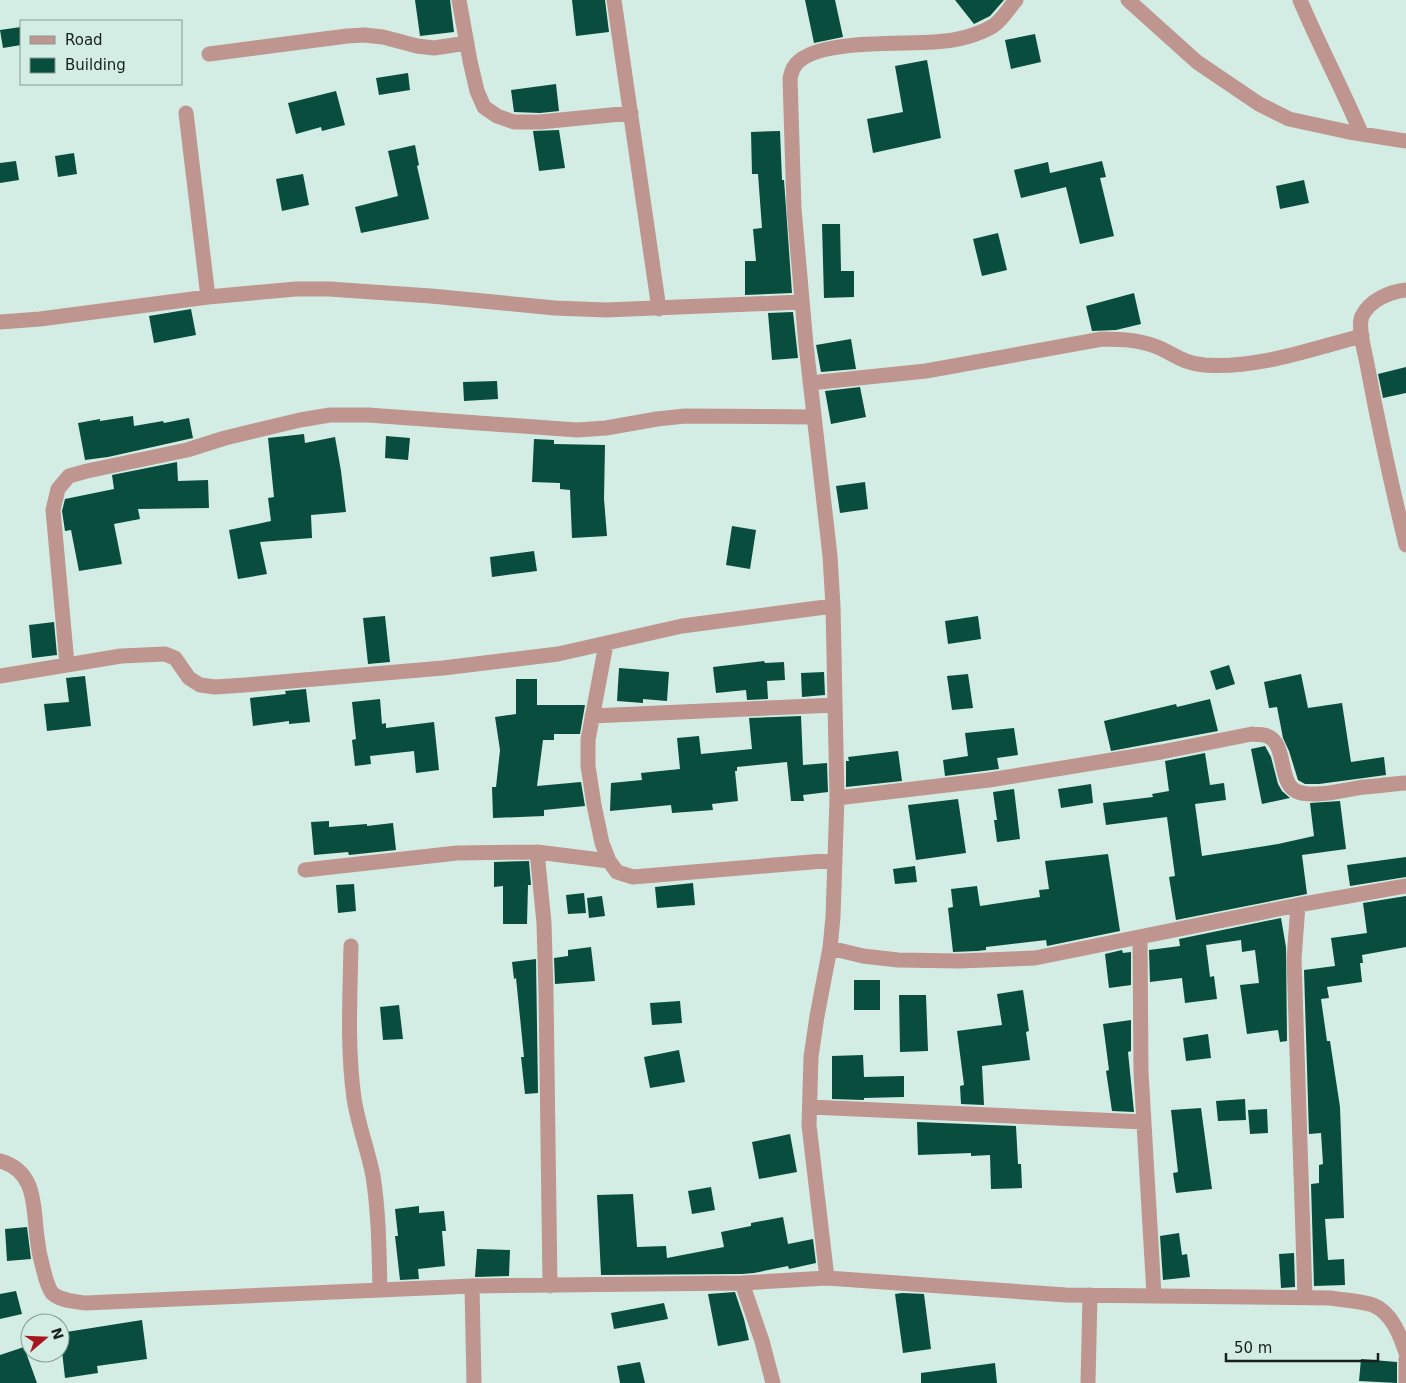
<svg xmlns="http://www.w3.org/2000/svg" width="1406" height="1383" font-family="'DejaVu Sans',sans-serif">
	<rect width="100%" height="100%" fill="#d3ede4"/>
	<path fill="#084d3e" d="M415,0H450L454,32L420,36Z
		M572,0H605L609,32L576,36Z
		M805,0H835L843,37L814,43Z
		M955,0H1004L990,16L974,24Z
		M21,27V45L3,48L0,30Z
		M1035,34L1041,62L1011,69L1005,40Z
		M927,60L941,138L873,153L867,119L903,112L895,66Z
		M408,73L410,90L379,95L376,78Z
		M556,84L559,111L540,113L514,112L511,90Z
		M336,91L345,125L322,131L321,127L296,134L288,103Z
		M559,130L565,168L539,171L533,131Z
		M780,131L782,180H784L792,293L745,295V261H756L753,229L762,228L758,174H752L751,132Z
		M415,145L419,165L417,166L429,219L361,233L355,207L398,196L388,151Z
		M74,153L77,174L58,177L55,156Z
		M16,161L19,180L0,183V163Z
		M1102,161L1106,177L1100,178L1114,236L1080,244L1066,187L1021,198L1014,170L1048,162L1050,173Z
		M303,174L309,205L282,211L276,179Z
		M1304,180L1309,203L1280,209L1276,186Z
		M822,224H840L841,271H854V297L824,298Z
		M998,233L1007,270L982,276L973,239Z
		M1134,293L1141,324L1116,330L1092,331L1086,306Z
		M191,309L196,335L154,343L149,316Z
		M793,312L798,358L772,360L768,313Z
		M851,339L856,369L821,372L816,345Z
		M1406,367V393L1383,398L1378,374Z
		M497,381L498,399L464,401L463,382Z
		M860,387L866,417L831,424L825,391Z
		M133,416L134,426L163,421L164,423L189,418L193,438L108,457L85,460L78,423L100,419V421Z
		M304,434L305,443L335,437L341,471L346,512L311,515L312,538L260,542L267,574L238,579L229,530L271,521L268,498L274,497L268,438Z
		M386,436L410,438L408,460L385,458Z
		M534,439L554,440V444L605,445L604,499L607,536L572,538L570,490L560,489V483L532,482Z
		M177,462L178,481L208,480L209,508L138,509L140,519L114,524L122,564L79,571L71,530L65,531L62,511L65,499L114,489L112,475Z
		M865,482L868,509L840,513L836,486Z
		M732,526L756,530L750,569L726,565Z
		M534,551L537,571L492,577L490,557Z
		M385,616L390,662L368,664L363,618Z
		M978,616L981,639L948,644L945,621Z
		M54,622L57,655L32,658L29,625Z
		M764,661L765,663L784,662L785,680L767,681L768,699L747,700L746,690L716,693L713,667Z
		M1229,665L1235,684L1216,690L1210,671Z
		M619,668L669,672L667,701L643,699V703L617,701Z
		M824,672L825,695L802,697L801,673Z
		M968,674L973,708L952,710L947,676Z
		M1301,674L1308,708L1342,703L1351,762L1384,757L1386,775L1319,784H1305L1298,780L1289,751L1283,738L1277,707L1269,708L1264,682Z
		M85,676L91,726L47,731L44,704L69,702L66,678Z
		M516,679H537V705H585L580,734H554V740H543L537,786L581,782L585,806L544,810V816L493,818L492,787H496L500,750L495,717L516,714Z
		M306,689L310,722L289,724V721L253,726L250,698L286,694L285,691Z
		M380,699L382,724L386,723V728L434,722L439,770L416,773L414,751L370,756L371,764L355,766L352,740L356,739L352,702Z
		M1210,699L1218,731L1111,751L1104,721L1176,704L1177,707Z
		M801,716L803,765L827,763L828,792L803,795L804,801H791L787,762L737,767V771H735L738,801L712,804L713,810L672,813L671,805L610,811L611,783L642,780L641,773L680,769L677,738L699,736L701,754L752,749L749,718Z
		M1014,728L1018,755L997,758L999,769L945,776L943,760L968,756L965,733Z
		M1265,746L1271,757L1278,784L1282,791L1290,798L1262,804L1251,749Z
		M898,751L902,781L846,787V761H849L848,757Z
		M1205,753L1210,785L1224,783L1226,800L1195,804L1202,856L1278,844L1314,836L1310,803L1340,801L1346,849L1302,855L1307,894L1176,920L1169,877L1175,876L1167,817L1106,825L1103,803L1153,797L1152,794L1169,791L1165,761Z
		M1091,784L1093,803L1061,808L1058,789Z
		M1014,789L1020,839L997,842L994,820H997L993,792Z
		M958,799L966,853L916,860L908,805Z
		M329,821V827L367,824V826L393,823L396,850L349,855L348,852L314,855L311,822Z
		M1108,854L1120,931L1047,946L1046,940L986,947V950L977,951L953,952L948,908L953,907L951,889L977,886L980,906L1040,897L1039,890L1049,889L1045,861Z
		M1406,857V877L1350,886L1347,865Z
		M529,861L531,885H528L527,924H503V886L494,887V862Z
		M915,866L917,882L895,884L893,869Z
		M693,883L695,905L657,908L655,887Z
		M354,884L356,911L338,913L336,885Z
		M584,893L586,913L568,914L566,895Z
		M602,896L605,916L589,918L587,898Z
		M1406,896V947L1362,955L1363,963H1360L1362,982L1327,987L1329,998L1321,999L1327,1041H1330L1340,1107L1344,1218L1325,1219L1328,1260L1344,1259L1345,1285L1314,1286L1311,1184L1319,1183V1165L1323,1164L1321,1133L1309,1134L1304,970L1335,966L1331,938L1367,933L1363,903Z
		M1281,918L1286,947L1287,1041L1280,1042L1278,1030L1247,1034L1240,985L1259,983L1255,950L1242,952L1241,940L1206,945L1210,977L1214,976L1217,999L1185,1003L1182,978L1150,982L1149,950L1180,946L1179,939Z
		M591,947L595,981L555,984L554,958L568,956V950Z
		M1122,950L1123,953L1131,952V985L1109,988L1105,954Z
		M536,959L538,1093L525,1094L521,1057H524L516,978L514,979L512,962Z
		M854,980H880V1010H854Z
		M1023,990L1029,1031L1026,1032L1030,1060L982,1066L984,1105L961,1104L960,1086L964,1085L957,1031L1002,1025L997,994Z
		M899,995H926L928,1051L900,1052Z
		M680,1001L682,1023L652,1025L650,1003Z
		M399,1005L403,1039L383,1040L380,1007Z
		M1131,1020V1051L1128,1052L1134,1112L1112,1111L1106,1071L1109,1070L1103,1024Z
		M1208,1034L1211,1058L1186,1061L1183,1038Z
		M679,1050L685,1082L650,1088L644,1057Z
		M863,1055L864,1077L904,1076V1097L864,1098V1100L832,1099V1056Z
		M1245,1099L1246,1120L1218,1121L1216,1101Z
		M1201,1108L1212,1189L1176,1193L1173,1173L1178,1172L1171,1110Z
		M1267,1109L1268,1133L1250,1134L1248,1110Z
		M917,1122L1016,1126L1018,1164H1021L1022,1188L991,1189L990,1155L971,1156V1153L918,1155Z
		M790,1134L797,1172L759,1179L752,1142Z
		M711,1187L715,1210L692,1214L688,1191Z
		M633,1194L637,1247L666,1246L667,1258L724,1247L721,1232L751,1226V1223L783,1217L788,1244L813,1239L816,1263L789,1269L788,1266L754,1273L742,1274L601,1275L597,1195Z
		M419,1206V1213L444,1211L446,1231H442L445,1266L418,1269L419,1279L400,1280L395,1236H398L395,1209Z
		M27,1227L31,1259L7,1261L5,1229Z
		M1179,1233L1182,1255L1187,1254L1190,1277L1163,1280L1160,1236Z
		M477,1249L510,1250L509,1276L475,1277Z
		M1294,1253L1295,1287L1281,1288L1279,1254Z
		M16,1291L22,1314L0,1319V1294Z
		M735,1292L744,1319L749,1340L718,1346L708,1294Z
		M902,1293L924,1294L931,1349L903,1353L895,1294Z
		M664,1303L668,1319L614,1329L611,1313Z
		M142,1320L147,1359L97,1366L98,1373L65,1378L60,1333Z
		M24,1347L37,1383H0V1355Z
		M1361,1359L1397,1362V1383L1359,1381Z
		M640,1362L645,1383H620L617,1366Z
		M995,1363L997,1383H921V1373Z"/>
	<g fill="none" stroke-linecap="round" stroke-linejoin="round">
		<path stroke="#bf9590" stroke-width="15" d="M459,0L470,61L477,91L484,107L497,116L514,122H540L631,113
			M614,0L659,309
			M1128,0L1197,62L1259,104L1289,119L1349,132L1406,141
			M1300,0C1319,45 1342,88 1361,133
			M209,54L347,36L364,35L383,37L417,46L434,48L467,43
			M186,113L208,297
			M1406,290C1389,292 1370,300 1362,316C1357,328 1366,356 1368,369C1379,428 1392,487 1406,545
			M0,322L40,319L208,297L296,289H329L431,296L555,308L606,310L802,302
			M810,383L926,371L1102,339C1122,339 1143,340 1162,349C1178,357 1185,363 1204,365C1258,369 1311,349 1362,336
			M606,644L588,740V766L594,805L602,843L609,861L617,872L633,877L835,860
			M67,664L53,510L58,489L69,476L87,471L187,450L225,438L300,420L330,415H368L577,430L606,428L657,419L685,416L814,417
			M0,676L121,656L165,654L175,658L189,678L200,685L215,687L245,685L443,668L558,654L682,626L833,606
			M592,716L835,705
			M837,798L989,780L1161,752L1252,734C1257,735 1263,734 1267,736C1287,743 1278,782 1296,791C1312,799 1347,789 1364,787C1378,786 1392,784 1406,783
			M537,852L544,923L546,992L550,1286
			M305,870L457,853L537,852L609,861
			M1298,905L1294,959L1305,1297
			M1140,938L1141,1072L1154,1295
			M351,946C350,997 347,1048 354,1098C358,1125 368,1150 373,1176C379,1214 379,1252 380,1290
			M830,948L863,956L898,960L959,961L1035,958L1298,905L1406,886
			M810,1107L1144,1122
			M0,1161C37,1171 33,1207 37,1237C38,1248 40,1258 43,1268C45,1276 47,1286 52,1293C60,1301 75,1301 85,1303L472,1286L742,1283L827,1278L809,1125L811,1057L817,1016L830,948L833,917L837,798L833,606L830,556L806,345L794,209L790,78C791,75 792,70 794,67C811,38 903,45 934,42C953,41 976,36 993,26C1002,20 1009,8 1016,0
			M827,1278L1066,1295L1330,1298C1342,1300 1362,1301 1373,1305C1392,1313 1400,1335 1406,1353
			M742,1283L762,1341L773,1383
			M472,1286L474,1383
			M1088,1383L1090,1295
			M1406,1383V1359"/>
	</g>
	<rect x="20" y="20" width="162" height="65" fill="#d3ede4" stroke="#879b94"/>
	<rect x="30" y="36" width="25" height="8" fill="#bf9590" stroke="#879b94"/>
	<text x="65" y="45" font-size="15" fill="#16201c">Road</text>
	<rect x="30" y="58" width="25" height="15" fill="#084d3e" stroke="#879b94"/>
	<text x="65" y="70" font-size="15" fill="#16201c">Building</text>
	<g transform="translate(45 1338) rotate(71)"><circle r="24" fill="#d3ede4" stroke="#879b94"/>
	<path d="M0-4L9 19L0 12L-9 19Z" fill="#a9151f"/>
	<text y="-8" font-size="14" font-weight="bold" text-anchor="middle" fill="#16201c">N</text>
	</g>
	<path d="M1226 1353v8h152v-8" fill="none" stroke="#16201c" stroke-width="2.5"/>
	<text x="1234" y="1353" font-size="15" fill="#16201c" stroke="#d3ede4" stroke-width="4" paint-order="stroke">50 m</text>
</svg>
